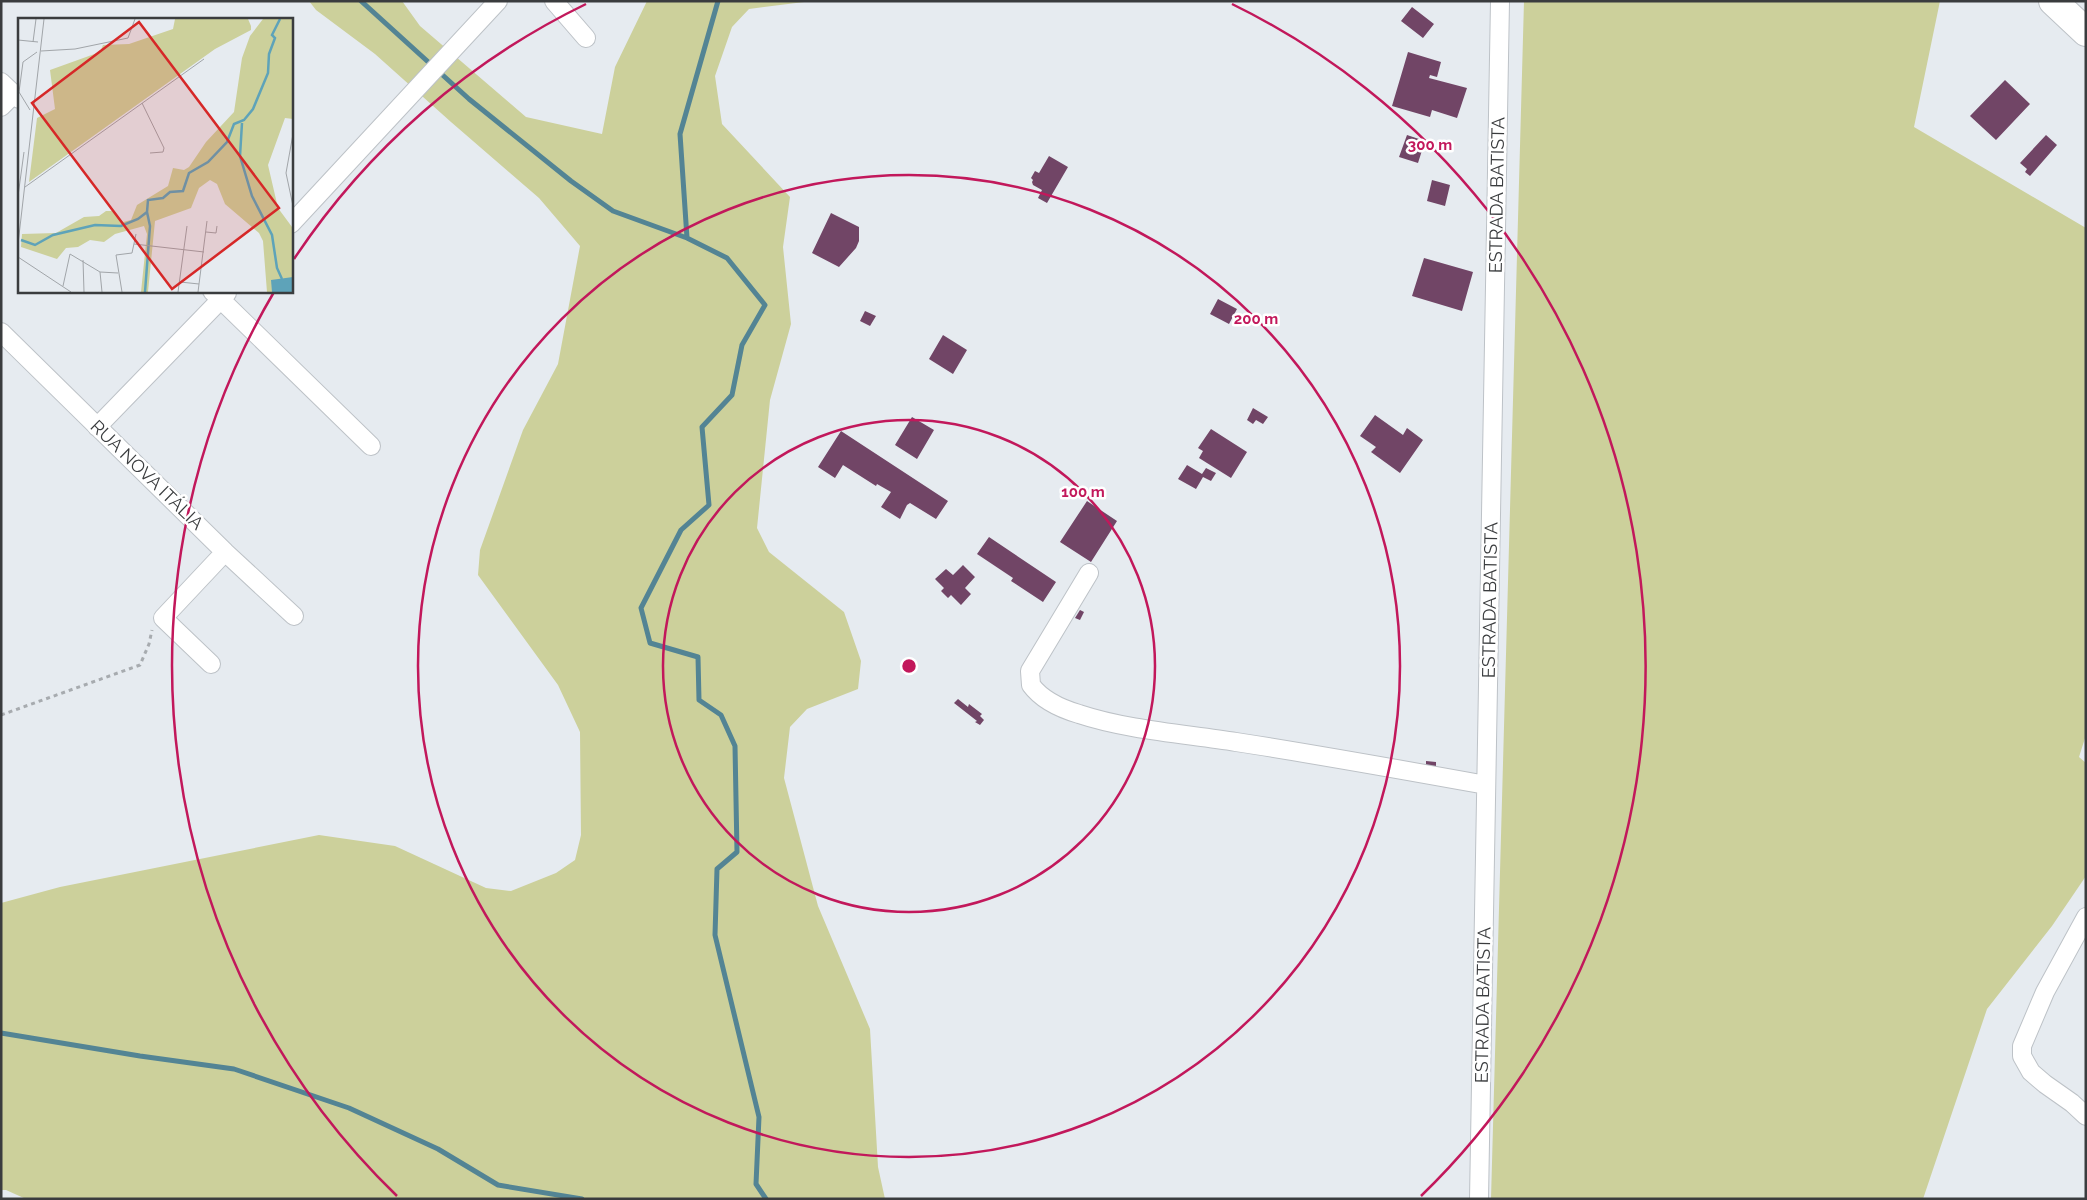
<svg xmlns="http://www.w3.org/2000/svg" width="2087" height="1200" font-family="Raleway,sans-serif">
	<rect width="100%" height="100%" fill="#e6ebf0"/>
	<path fill="#ccd09b" d="M309,1H402L420,26L526,117L602,134L615,67L647,1H812L749,9L732,27L715,76L722,124L790,197L783,247L791,324L770,400L757,528L769,552L844,612L861,661L858,689L807,709L790,727L784,778L818,906L870,1029L878,1167L885,1199H26L6,1190H1V903L60,887L319,835L395,846L486,888L511,891L556,873L575,860L581,835L580,732L558,685L478,575L480,550L523,430L558,364L580,246L539,198L451,122L375,54L316,10Z
		M1524,1H1940L1914,127L2086,228V735L2079,757L2086,763V876L2052,926L1987,1009L1923,1199H1491Z"/>
	<g fill="none" stroke-linecap="round" stroke-linejoin="round">
		<path stroke="#538494" stroke-width="5" d="M361,1L469,99L571,181L613,211L687,238
			M718,1L680,134L687,238L727,258L765,305L742,345L732,395L702,427L709,505L681,530L641,608L650,643L698,657L699,700L721,715L735,746L737,852L717,869L715,935L759,1117L756,1184L766,1199
			M1,1033L140,1056L234,1069L349,1108L438,1149L498,1185L582,1199"/>
	</g>
	<path fill="#714566" d="M1412,7L1434,24L1423,38L1401,21Z
		M1408,52L1441,62L1437,77L1430,75L1429,78L1467,88L1457,118L1432,110L1430,117L1392,106Z
		M2005,80L2030,104L1996,140L1970,116Z
		M1407,135L1425,141L1418,163L1399,157Z
		M2046,135L2057,145L2030,176L2025,172L2027,169L2020,163Z
		M1049,156L1068,167L1047,203L1038,198L1042,190L1033,185L1032,182L1033,180L1031,178L1035,171L1039,173Z
		M1432,180L1450,185L1445,206L1427,201Z
		M831,213L859,227V241L856,248L839,267L812,253Z
		M1424,258L1473,272L1462,311L1412,296Z
		M1218,299L1237,309L1229,324L1210,314Z
		M865,311L876,316L870,326L860,321Z
		M943,335L967,350L953,374L929,359Z
		M1253,408L1268,417L1263,424L1256,420L1253,424L1247,420Z
		M1375,415L1403,435L1407,428L1423,440L1400,473L1371,452L1376,447L1360,436Z
		M912,417L934,430L917,459L895,445Z
		M1211,429L1247,452L1231,478L1199,458L1203,451L1198,448Z
		M841,431L948,501L936,519L910,503L907,505L900,519L881,507L891,492L877,484L876,486L843,465L835,478L818,467Z
		M1187,465L1202,474L1206,468L1216,473L1211,481L1203,477L1196,489L1178,479Z
		M1087,501L1117,521L1091,562L1060,542Z
		M989,537L1056,582L1043,602L1011,581L1013,578L977,554Z
		M963,565L975,577L965,588L971,594L961,605L951,595L948,598L941,591L944,588L935,579L946,569L953,575Z
		M1080,610L1084,612L1080,620L1075,618Z
		M958,699L968,707L969,704L982,714L980,716L984,720L980,725L975,722L977,721L954,703Z
		M1426,761L1436,762V771L1426,770Z"/>
	<g fill="none" stroke-linecap="round" stroke-linejoin="round">
		<defs>
			<path id="minor" d="M554,1L586,38
				M1,82L19,99
				M1,107L14,94
				M291,224L498,1
				M212,291L371,446
				M1,332L225,552L294,616
				M97,427L227,293
				M1089,573L1030,671L1031,685C1042,700 1062,709 1079,714C1127,730 1186,734 1236,742C1320,755 1403,770 1486,785
				M211,664L163,618L225,552
				M2086,917L2045,992L2022,1046V1056L2031,1072L2045,1084L2072,1103L2086,1116
				M1479,1199L1500,1"/>
			<path id="trunk" d="M2053,1L2086,32"/>
		</defs>
		<use href="#minor" stroke="#bdc2c7" stroke-width="20"/>
		<use href="#trunk" stroke="#bdc2c7" stroke-width="30"/>
		<path stroke="#a7abaf" stroke-width="3" stroke-dasharray="4 4" stroke-linecap="butt" d="M1,715L140,665L149,644L152,630"/>
		<use href="#minor" stroke="#fff" stroke-width="18"/>
		<use href="#trunk" stroke="#fff" stroke-width="28"/>
	</g>
	<g fill="none" stroke="#c2185b" stroke-width="2.5">
		<circle cx="909" cy="666" r="246"/>
		<circle cx="909" cy="666" r="491"/>
		<path d="M397 1196A737 737 0 0 1 274 292M294 259A737 737 0 0 1 586 4M1232 4A737 737 0 0 1 1421 1196"/>
	</g>
	<g text-anchor="middle" stroke-width="5" stroke-linejoin="round" paint-order="stroke">
		<g font-size="18" fill="#3a3c3e" stroke="#fff">
			<text transform="translate(1497 195) rotate(-89)" y="6">ESTRADA BATISTA</text>
			<text transform="translate(147 475) rotate(44)" y="6">RUA NOVA ITÁLIA</text>
			<text transform="translate(1490 600) rotate(-89)" y="6">ESTRADA BATISTA</text>
			<text transform="translate(1483 1005) rotate(-89)" y="6">ESTRADA BATISTA</text>
		</g>
	</g>
	<g transform="translate(18 18)">
		<rect width="275" height="275" fill="#e6ebf0"/>
		<path d="M157,1H230L233,8V12L197,31L11,164L19,100L37,91L32,52L82,34L85,27L111,26L155,11ZM245,1H275V101L267,100L250,147L260,190L274,209L275,274H249L245,223L241,215L207,186L199,166L192,162L181,170L173,190L137,203L130,274H123L129,216L126,208L97,216L86,224L72,222L60,229L48,230L39,241L3,229L4,216L38,215L66,199L81,198L88,193H94L105,204L113,202L119,187L150,168L155,150L166,152L171,149L188,124L216,94L224,40L232,18Z" fill="#ccd09b"/>
		<path d="M275,259V274H254L253,262Z" fill="#5ea3b9"/>
		<path fill="none" stroke="#5ea3b9" stroke-width="2.5" d="M224,105L222,138L234,178L254,217L259,250L264,261M3,222L17,227L35,217L77,207L103,208L120,201L129,194L130,182L145,180L152,174L165,173L171,155L190,144L209,124L216,106L226,102L235,91L250,55L251,36L257,20L254,17L262,1M127,274L132,208L129,194"/>
		<path fill="none" stroke="#a1a5a9" stroke-width="1" d="M0,22L20,24M15,24L18,1M23,33L57,31L110,20L117,1M124,85L146,130L145,134L132,135M12,92L1,74L5,44L19,34M275,116L268,155L275,188M7,169L186,41M0,178L6,134M188,214L198,215L199,208M0,226L26,1M116,226L186,234M0,239L53,274M65,242L66,274M82,254L84,274M162,264L181,266M45,268L52,236L82,254L100,255M104,274L98,237L114,235L118,216M160,274L169,208M180,274L189,203"/>
		<path fill="#d62828" fill-opacity="0.15" stroke="#d62828" stroke-width="2.5" d="M121,4L261,190L154,271L14,85Z"/>
		<rect width="275" height="275" fill="none" stroke="#3a3c3e" stroke-width="2.5"/>
	</g>
	<circle cx="909" cy="666" r="8" fill="#c2185b" stroke="#fff" stroke-width="2.5"/>
	<g font-size="15" text-anchor="middle" font-weight="bold" fill="#c2185b" stroke="#fff" stroke-width="5" stroke-linejoin="round" paint-order="stroke">
		<text x="1430" y="150">300 m</text>
		<text x="1256" y="324">200 m</text>
		<text x="1083" y="497">100 m</text>
	</g>
	<rect width="2087" height="1200" fill="none" stroke="#3a3c3e" stroke-width="5"/>
</svg>
